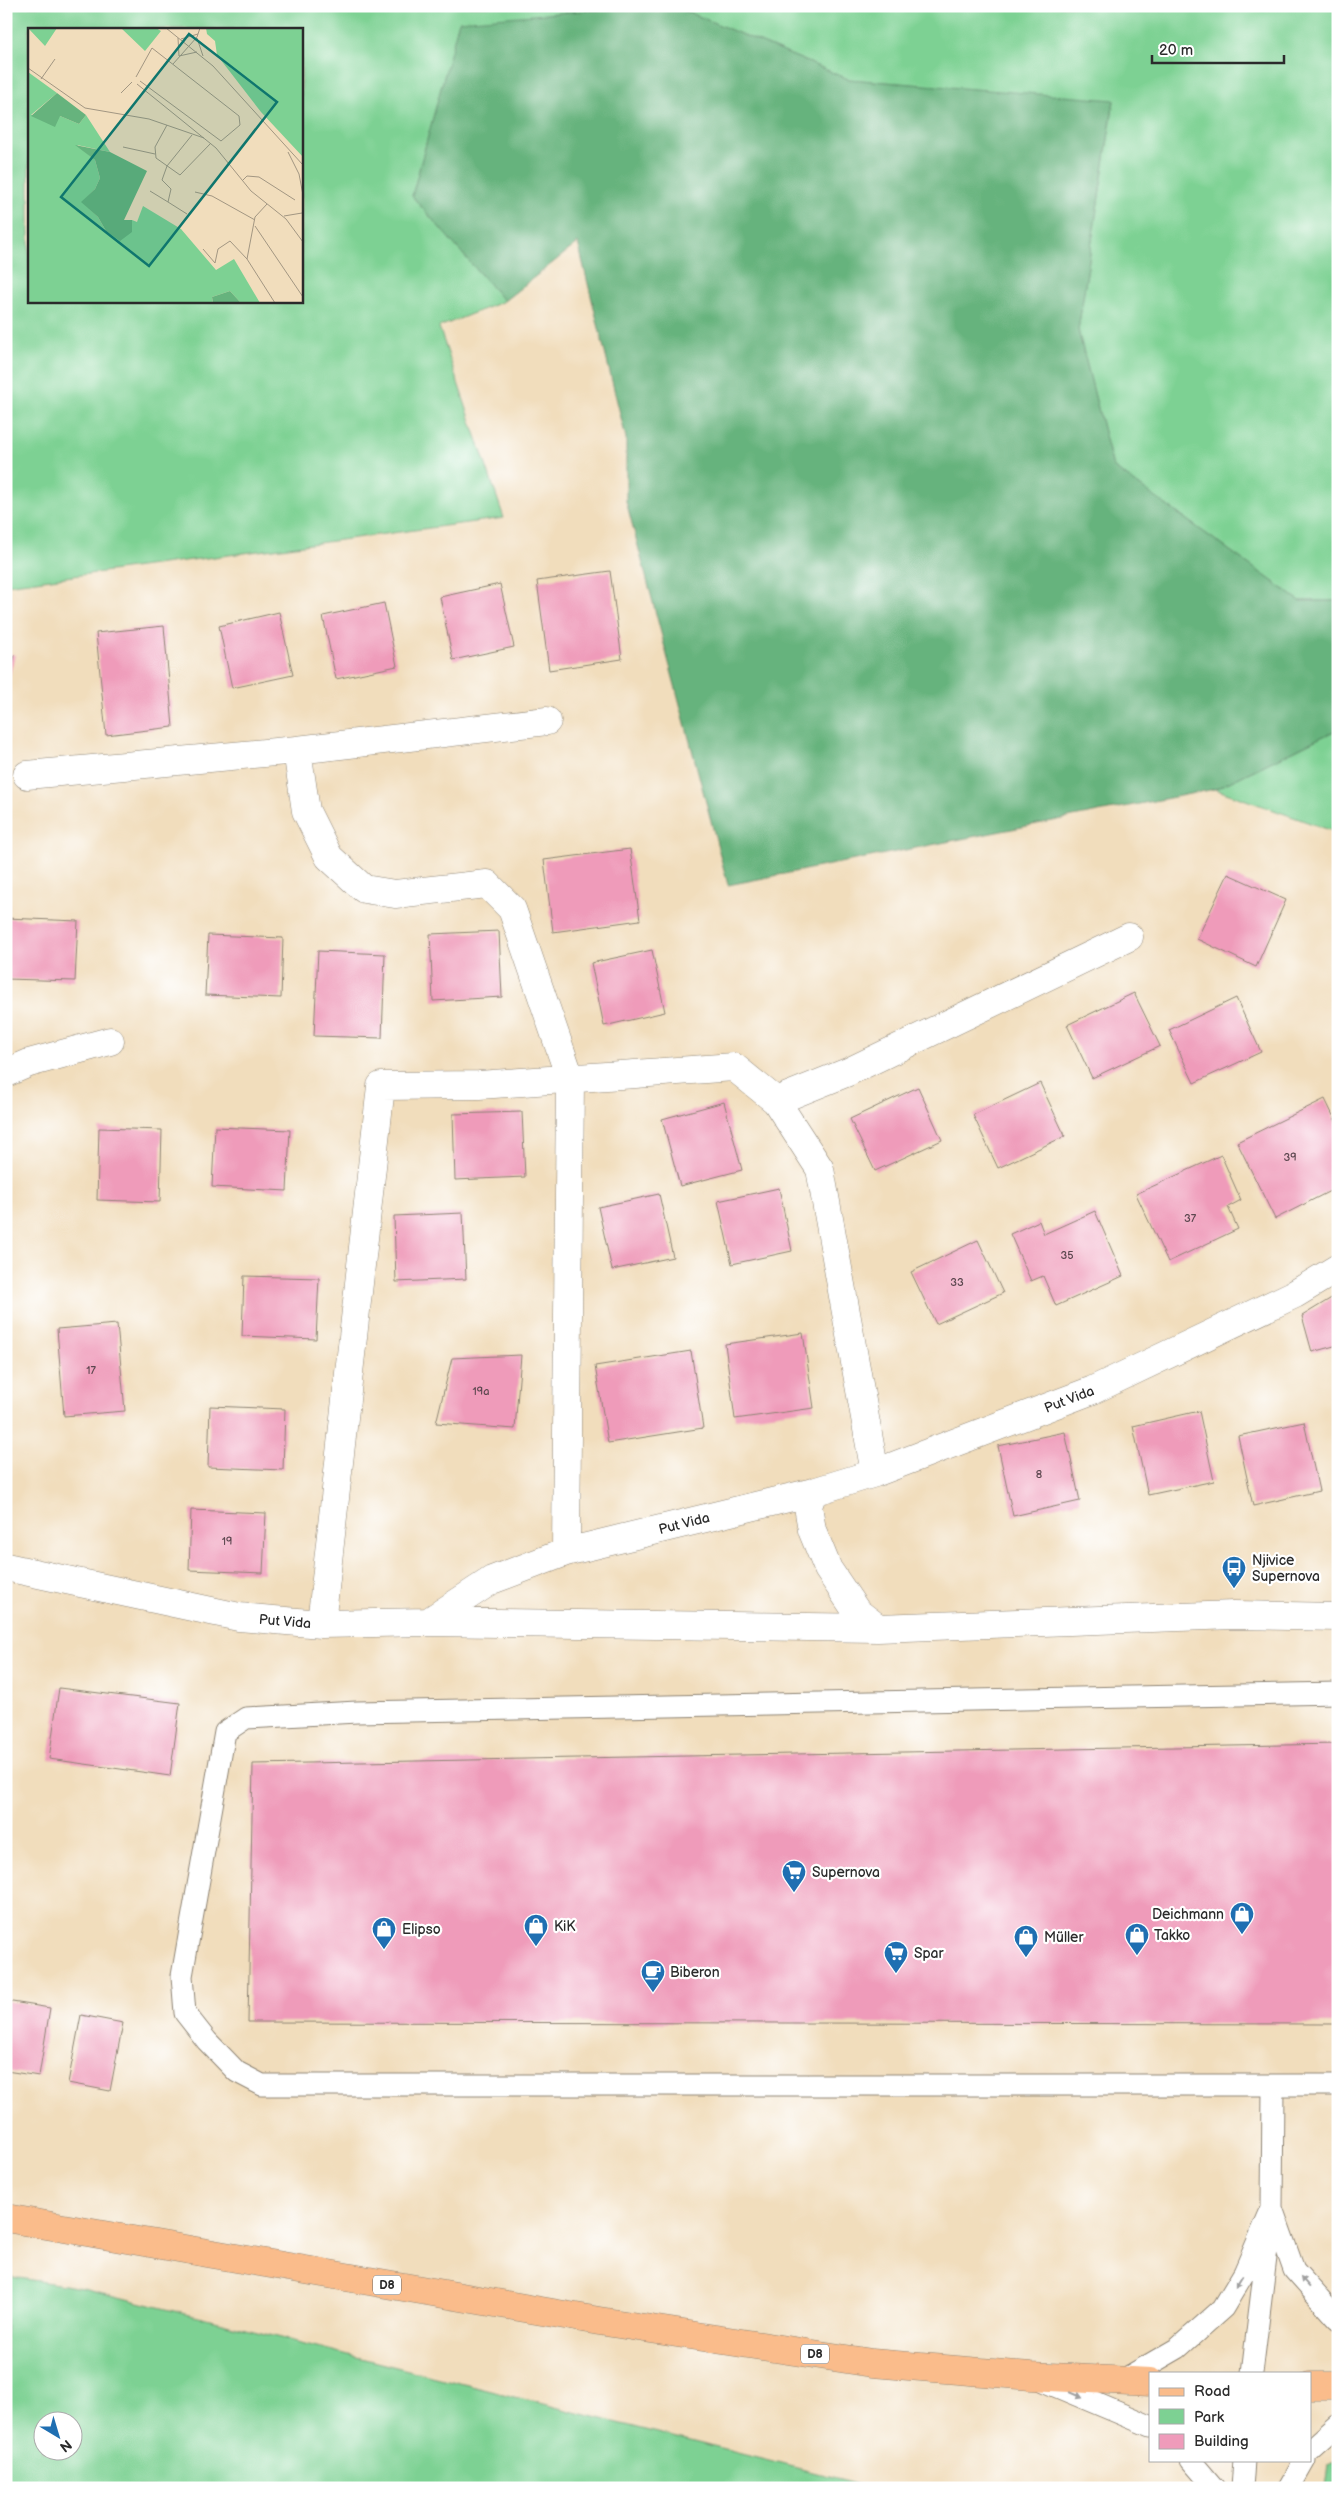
<svg xmlns="http://www.w3.org/2000/svg" width="1344" height="2494" font-family="'Balsamiq Sans',sans-serif">
	<rect width="100%" height="100%" fill="#fff"/>
	<filter id="ink" filterUnits="userSpaceOnUse"><feTurbulence type="fractalNoise" baseFrequency=".02" numOctaves="2"/><feDisplacementMap in="SourceGraphic" scale="10" xChannelSelector="R" yChannelSelector="G"/><feConvolveMatrix kernelMatrix="1 2 1 2 8 2 1 2 1" color-interpolation-filters="sRGB"/></filter>
	<filter id="wash" filterUnits="userSpaceOnUse"><feTurbulence type="fractalNoise" baseFrequency=".0096" numOctaves="4" result="noise"/><feDisplacementMap in="SourceGraphic" scale="20" xChannelSelector="R" yChannelSelector="G"/><feGaussianBlur stdDeviation="1.12" result="paint"/><feColorMatrix in="noise" values="0 0 0 0 0 0 0 0 0 0 0 0 0 0 0 0 0 1.4 0 .05"/><feComposite in="paint" operator="in"/></filter>
	<g filter="url(#wash)">
		<rect width="100%" height="100%" fill="#f1ddbc"/>
		<path fill="#7dd193" stroke="#547e5f" fill-rule="evenodd" d="M6,6H644L459,22L412,196L504,301L439,327L504,518L6,585ZM29,29H301V301H29Z
			M674,6H1338V601H1300L1113,467L1078,330L1114,101L848,79Z
			M1338,729V833L1215,789Z
			M6,2276L83,2288L876,2488H6ZM42,2422H72V2452H42Z
			M1338,2460V2488H1325L1328,2465Z"/>
		<path fill="#66b37d" stroke="#486f54" d="M644,6H674L848,79L1114,100L1078,330L1113,467L1300,601H1338V729L1215,789L728,885L626,501V438L578,243L504,301L412,196L459,21Z"/>
		<g id="blocks">
			<path fill="#ef9bba" d="M610,571L622,659L549,670L537,581Z
				M500,584L514,647L453,660L440,597Z
				M384,603L397,666L336,679L323,616Z
				M279,612L293,675L232,688L219,626Z
				M164,626L173,727L106,735L96,633Z
				M6,653L15,655L7,686H6Z
				M630,849L640,920L553,932L544,860Z
				M1228,874L1286,900L1256,967L1197,939Z
				M6,918L78,921L75,981L6,979Z
				M499,931L502,997L433,1001L430,934Z
				M208,935L283,938L281,998L205,995Z
				M652,950L665,1012L604,1026L591,963Z
				M318,951L385,954L382,1038L314,1036Z
				M1134,993L1160,1046L1092,1078L1067,1025Z
				M1236,998L1261,1052L1194,1083L1169,1030Z
				M1040,1083L1065,1136L998,1168L973,1115Z
				M918,1087L942,1140L875,1171L850,1119Z
				M1325,1099L1338,1126V1156L1333,1159L1338,1169V1187L1275,1219L1237,1142Z
				M724,1102L742,1170L680,1186L662,1119Z
				M522,1112L525,1177L455,1180L453,1114Z
				M215,1127L290,1130L287,1191L212,1187Z
				M99,1128L162,1130L160,1202L97,1200Z
				M1221,1155L1241,1200L1228,1207L1238,1229L1168,1262L1136,1194Z
				M779,1188L792,1251L732,1264L718,1201Z
				M659,1194L673,1257L612,1270L598,1207Z
				M1095,1211L1123,1276L1056,1306L1043,1276L1031,1281L1010,1234L1039,1221L1044,1234Z
				M463,1213L466,1279L396,1282L394,1216Z
				M978,1240L1003,1293L936,1324L911,1272Z
				M244,1276L319,1278L316,1339L242,1336Z
				M1338,1294V1345L1312,1352L1302,1316Z
				M117,1324L125,1411L64,1416L57,1329Z
				M803,1333L814,1408L735,1419L725,1344Z
				M691,1351L703,1428L608,1443L595,1366Z
				M521,1355L515,1429L436,1423L452,1358Z
				M210,1406L285,1409L283,1470L208,1467Z
				M1199,1411L1214,1481L1148,1495L1133,1426Z
				M1304,1422L1319,1491L1253,1506L1238,1436Z
				M1065,1432L1080,1501L1013,1516L998,1446Z
				M191,1510L266,1513L263,1573L189,1570Z
				M59,1688L180,1703L170,1776L49,1759Z
				M1338,1744V2024L248,2022L253,1764Z
				M6,2001L50,2008L39,2076L6,2071Z
				M81,2015L123,2023L110,2091L68,2083Z"/>
		</g>
	</g>
	<g filter="url(#ink)">
		<use href="#blocks" fill-opacity="0" stroke="#8e8474" stroke-width="1"/>
		<g fill="none" stroke-linecap="round" stroke-linejoin="round">
			<defs>
				<path id="lane" d="M1338,1693L357,1712L246,1718L225,1732L182,1976L185,2013L207,2041L237,2072L262,2085H1338
					M1252,2373L1272,2208L1273,2087
					M1043,2381L1150,2426
					M1121,2381L1178,2348L1223,2308L1244,2273L1272,2208L1294,2270L1338,2319
					M1310,2450L1338,2425
					M1191,2460L1215,2488
					M1242,2488L1244,2460
					M1289,2488L1305,2460"/>
				<path id="street" d="M547,721L297,750L306,811L329,857L364,889L395,894L487,884L512,909L570,1078L566,1552
					M27,775L297,750
					M6,1073L29,1063L110,1041
					M776,1101L848,1072L1129,937
					M813,1492L808,1506L812,1530L828,1569L857,1612L878,1628
					M6,1567L239,1617L321,1624L428,1622L878,1628L1234,1615L1338,1617
					M428,1622L492,1580L566,1552L813,1492L875,1473L1093,1390L1295,1294L1338,1268
					M321,1624L381,1086L479,1085L734,1067L776,1101L820,1169L875,1473"/>
				<path id="primary" d="M6,2218L599,2321L872,2363L1031,2376L1150,2382
					M1310,2386H1338"/>
			</defs>
			<use href="#lane" stroke="#8e8474" stroke-width="23"/>
			<use href="#street" stroke="#8e8474" stroke-width="29"/>
			<use href="#primary" stroke="#8e8474" stroke-width="29"/>
			<use href="#lane" stroke="#fff" stroke-width="21"/>
			<use href="#street" stroke="#fff" stroke-width="28"/>
			<use href="#primary" stroke="#fabc8b" stroke-width="28"/>
		</g>
		<defs><path id="oneway-solid" d="M-6-.8H1V-3.2L6.5 0L1 3.2V.8H-6Z" transform="scale(1.25)"/></defs>
		<g fill="#a0a0a0">
			<use href="#oneway-solid" transform="translate(1239 2282) rotate(121)"/>
			<use href="#oneway-solid" transform="translate(1305 2282) rotate(-131)"/>
			<use href="#oneway-solid" transform="translate(1076 2395) rotate(23)"/>
		</g>
	</g>
	<defs>
		<symbol id="bus-pin" viewBox="-11 -11 22 30"><path d="M0 17L-7.5 6A9.5 9.5 0 1 1 7.5 6Z" fill="#1f6fb2" stroke="#fff"/><path d="M-5-6H5V4H4V6H2V4H-2V6H-4V4H-5ZM-3.5-4V0h7V-4ZM-3.5 1.2v1.5H-2V1.2ZM2 1.2v1.5H3.5V1.2Z" fill="#fff"/></symbol>
		<symbol id="supermarket-pin" viewBox="-11 -11 22 30"><path d="M0 17L-7.5 6A9.5 9.5 0 1 1 7.5 6Z" fill="#1f6fb2" stroke="#fff"/><path d="M-6-5.5h2.5l.6 2H6L4.5 2H-2.5L-4.4-4H-6ZM-1.5 3.2a1.3 1.3 0 1 0 .1 0ZM3 3.2a1.3 1.3 0 1 0 .1 0Z" fill="#fff"/></symbol>
		<symbol id="shop-pin" viewBox="-11 -11 22 30"><path d="M0 17L-7.5 6A9.5 9.5 0 1 1 7.5 6Z" fill="#1f6fb2" stroke="#fff"/><path d="M-5-2.5h2.3a2.7 3.5 0 0 1 5.4 0H5L5.5 6h-11ZM-1.5-2.5h3a1.5 2.3 0 0 0-3 0Z" fill="#fff"/></symbol>
		<symbol id="cafe-pin" viewBox="-11 -11 22 30"><path d="M0 17L-7.5 6A9.5 9.5 0 1 1 7.5 6Z" fill="#1f6fb2" stroke="#fff"/><path d="M-5.5-4.5H6V0H3Q3 3.5 0 3.5H-2.5Q-5.5 3.5-5.5 0ZM3-3.2v2h1.7v-2ZM-6 4.5H4V6H-6Z" fill="#fff"/></symbol>
	</defs>
	<g fill-rule="evenodd">
		<use href="#bus-pin" x="1220" y="1554" width="28" height="38"/>
		<use href="#supermarket-pin" x="780" y="1858" width="28" height="38"/>
		<use href="#shop-pin" x="1228" y="1900" width="28" height="38"/>
		<use href="#shop-pin" x="522" y="1912" width="28" height="38"/>
		<use href="#shop-pin" x="370" y="1915" width="28" height="38"/>
		<use href="#shop-pin" x="1123" y="1921" width="28" height="38"/>
		<use href="#shop-pin" x="1012" y="1923" width="28" height="38"/>
		<use href="#supermarket-pin" x="882" y="1939" width="28" height="38"/>
		<use href="#cafe-pin" x="639" y="1958" width="28" height="38"/>
	</g>
	<g text-anchor="middle" stroke-width="4.5" stroke-linejoin="round" paint-order="stroke">
		<g font-size="11" fill="#5c474f">
			<text x="1290" y="1161">39</text>
			<text x="1190" y="1222">37</text>
			<text x="1067" y="1259">35</text>
			<text x="957" y="1286">33</text>
			<text x="91" y="1374">17</text>
			<text x="481" y="1395">19a</text>
			<text x="1039" y="1478">8</text>
			<text x="227" y="1545">19</text>
		</g>
		<g fill="#fff" stroke="#6b6b6b" stroke-width="1">
			<rect x="373" y="2275.5" width="28" height="19" rx="4"/>
			<rect x="801" y="2344.5" width="28" height="19" rx="4"/>
		</g>
		<g font-size="12" font-weight="bold" fill="#2b2b2b">
			<text x="387" y="2289">D8</text>
			<text x="815" y="2358">D8</text>
		</g>
		<g font-size="14" fill="#2b2b2b" stroke="#fff">
			<text transform="translate(1069 1399) rotate(-21)" y="5">Put Vida</text>
			<text transform="translate(684 1523) rotate(-14)" y="5">Put Vida</text>
			<text transform="translate(285 1621) rotate(5)" y="5">Put Vida</text>
		</g>
		<g font-size="14" fill="#2b2b2b" stroke="#fff" text-anchor="start">
			<text x="1252" y="1565">Njivice<tspan x="1252" dy="16">Supernova</tspan></text>
			<text x="812" y="1877">Supernova</text>
			<text x="1224" y="1919" text-anchor="end">Deichmann</text>
			<text x="554" y="1931">KiK</text>
			<text x="402" y="1934">Elipso</text>
			<text x="1154" y="1940">Takko</text>
			<text x="1044" y="1942">Müller</text>
			<text x="914" y="1958">Spar</text>
			<text x="670" y="1977">Biberon</text>
		</g>
	</g>
	<g transform="translate(28 28)">
		<rect width="275" height="275" fill="#f1ddbc"/>
		<path d="M0,0H29L17,18ZM93,0H128L133,3L117,23ZM178,0H275V129L233,84L189,27L187,13L179,6ZM0,44L29,65L3,87L32,88L51,96L58,87L82,124L49,117L67,132L72,150L67,161L54,174L70,189L78,203L104,204V192L109,194L115,178L153,201L188,242L206,231L232,275H213L202,263L184,269L185,275H0Z" fill="#7dd193"/>
		<path d="M29,65L58,87L51,96L32,88L27,99L3,88ZM47,117L82,124L119,143L96,192H104V204L92,213L78,203L70,189L53,174L67,161L72,150L67,132ZM202,263L213,275H185L184,269Z" fill="#66b37d"/>
		<path fill="none" stroke="#a29682" stroke-width="1" d="M138,0L185,38L275,137M150,10L151,28L169,24M169,10L175,28M153,11L170,6M145,36L169,9L172,0M0,40L57,80L121,91L176,110M108,49L124,20L211,88L212,97L193,113L112,53M13,51L27,31M109,56L188,120L223,163L258,191L275,214M93,65L104,54M139,97L127,119L128,130L152,147L183,115M95,119L127,126M260,124L271,146L275,167M215,152L219,148L231,149L267,172M122,163L140,174L143,161L134,152L139,138L164,107M167,164L184,168L227,192M140,174L159,186M275,182V205M256,188L274,185M227,198L275,269M175,221L187,235L190,221L202,213L219,231L247,275M219,231L227,189L239,176"/>
		<path fill="#0f766e" fill-opacity="0.15" stroke="#0f766e" stroke-width="2.5" d="M161,6L249,74L121,238L33,169Z"/>
		<rect width="275" height="275" fill="none" stroke="#2b2b2b" stroke-width="2.5"/>
	</g>
	<rect width="1344" height="2494" fill="none" stroke="#fff" stroke-width="25"/>
	<rect x="1149" y="2372" width="162" height="90" fill="#ffffff" stroke="#aaaaaa"/>
	<rect x="1159" y="2388" width="25" height="8" fill="#fabc8b" stroke="#aaaaaa"/>
	<text x="1194" y="2396" font-size="15" fill="#2b2b2b">Road</text>
	<rect x="1159" y="2409" width="25" height="15" fill="#7dd193" stroke="#aaaaaa"/>
	<text x="1194" y="2422" font-size="15" fill="#2b2b2b">Park</text>
	<rect x="1159" y="2434" width="25" height="15" fill="#ef9bba" stroke="#aaaaaa"/>
	<text x="1194" y="2446" font-size="15" fill="#2b2b2b">Building</text>
	<g transform="translate(58 2436) rotate(142)"><circle r="24" fill="#ffffff" stroke="#aaaaaa"/>
	<path d="M0-4L9 19L0 12L-9 19Z" fill="#1f6fb2"/>
	<text y="-8" font-size="14" font-weight="bold" text-anchor="middle" fill="#2b2b2b">N</text>
	</g>
	<path d="M1152 55v8h132v-8" fill="none" stroke="#2b2b2b" stroke-width="2.5"/>
	<text x="1159" y="55" font-size="15" fill="#2b2b2b" stroke="#ffffff" stroke-width="4" paint-order="stroke">20 m</text>
</svg>
